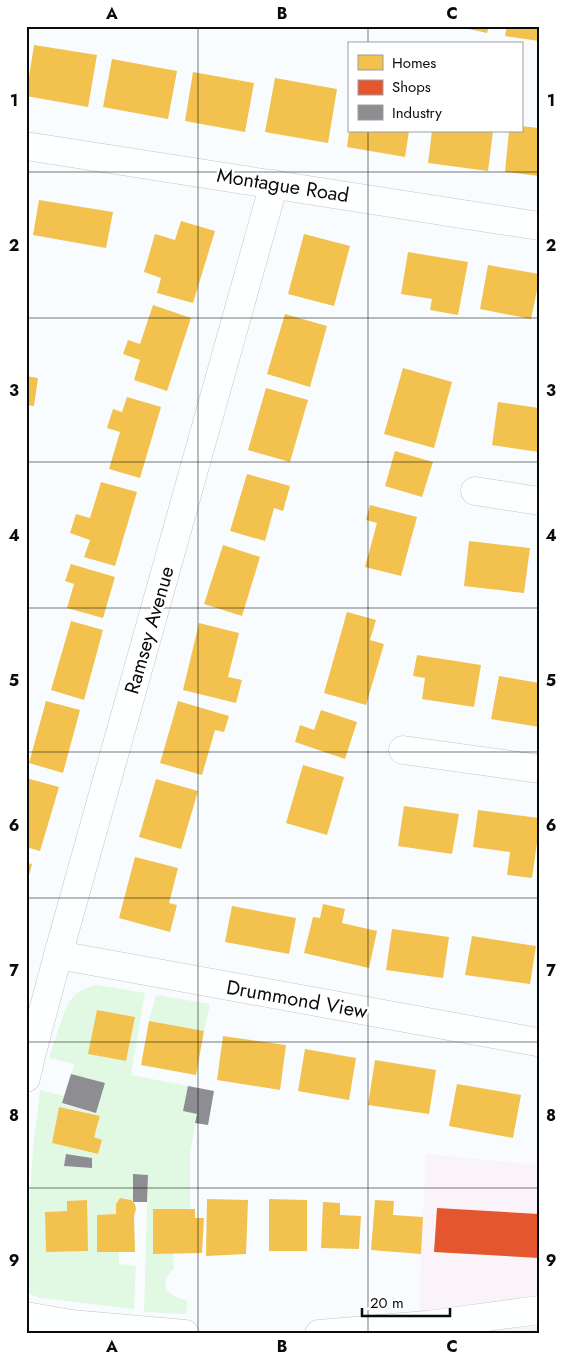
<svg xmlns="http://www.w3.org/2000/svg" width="565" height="1360" font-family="Jost,sans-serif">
	<rect width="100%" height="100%" fill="#f9fcfe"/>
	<path fill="#fbf3fa" d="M426,1154L539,1165V1329L498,1334H419L421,1254Z"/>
	<path fill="#e1f8e2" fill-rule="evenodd" d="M97,985L145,993L131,1075L188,1086L183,1111L197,1114L190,1153V1209H153V1254L173,1253L174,1269C166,1275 161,1288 171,1294C176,1298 182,1299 187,1300L186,1314L144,1312L148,1175L133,1174V1202L126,1198H120L116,1204V1214L97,1215L119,1252V1264L136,1266L134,1309L40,1298L30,1294L26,1289V1250L28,1223L33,1149L40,1090L64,1096L62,1104L96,1113L105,1084L71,1074L75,1064L49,1058C54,1044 64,1006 73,997C79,990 89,987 97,985ZM97,1010L135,1017L126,1061L89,1054ZM59,1107L100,1116L94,1137L102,1140L98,1154L52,1143ZM67,1154L92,1158V1168L65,1166ZM86,1200L88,1251L46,1252L45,1212L67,1211V1201Z
		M156,995L210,1004L204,1031L149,1021Z
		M539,1329V1334H498Z"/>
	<path fill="#f2c14e" d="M455,26H489L487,33Z
		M507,26H539V41L505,36Z
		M34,45L97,55L88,107L26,96Z
		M112,59L177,71L168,119L103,107Z
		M193,72L254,83L245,132L185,121Z
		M275,78L337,89L328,143L265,132Z
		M521,126L539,128V176L505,172L509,131H521Z
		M349,131H409L405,157L347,147Z
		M432,131H493L488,171L428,163Z
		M39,200L113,212L106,248L33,235Z
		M181,221L215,231L193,303L157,293L161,278L144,272L155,234L175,240Z
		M304,234L350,246L334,306L288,294Z
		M408,252L468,262L458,315L430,310L432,299L401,294Z
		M488,265L539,274V281L531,319L480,309Z
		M153,305L191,318L167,391L134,380L140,360L123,354L128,340L140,344Z
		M285,314L327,326L310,387L267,374Z
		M403,368L452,382L434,448L384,434Z
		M26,376L38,378L34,406L26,405Z
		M266,388L308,400L290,462L248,450Z
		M127,397L161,407L140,478L109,469L120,432L107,428L113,409L122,412Z
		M498,402L539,408V452L492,445Z
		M395,451L433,462L422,497L385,486Z
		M247,474L290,486L283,511L274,508L265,541L230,531Z
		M101,482L137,492L115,566L84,557L90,540L70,533L76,514L90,518Z
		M370,505L417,517L401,576L365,567L377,523L366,520Z
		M469,541L530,548L524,593L464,586Z
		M223,545L260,557L242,616L204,604Z
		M71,564L115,577L103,618L67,608L74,584L65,581Z
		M347,612L376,620L370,640L384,644L366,705L324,693Z
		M71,621L103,630L84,700L51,690Z
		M199,623L239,633L228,677L242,680L236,703L183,690Z
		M417,655L481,665L474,707L422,699L425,678L413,676Z
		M499,676L539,683V727L491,719Z
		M46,701L80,710L63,773L29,763Z
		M178,701L229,716L224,732L215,730L202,775L160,763Z
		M321,710L357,722L345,759L295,742L300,725L314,730Z
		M303,765L344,777L327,835L286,823Z
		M26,778L59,787L40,851L26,847Z
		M156,779L198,791L181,849L139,837Z
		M404,806L459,814L452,854L398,846Z
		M478,810L539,818V829L532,878L507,875L510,852L473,847Z
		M135,857L178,868L169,903L177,905L170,932L119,918Z
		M26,863L32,864L27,883H26Z
		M323,904L345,909L342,923L377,931L369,968L304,953L313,917L320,918Z
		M232,906L296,918L289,954L225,942Z
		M392,929L449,937L443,978L386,970Z
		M472,936L536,946L530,984L465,975Z
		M97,1010L135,1017L126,1061L88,1054Z
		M149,1021L204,1031L196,1075L141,1065Z
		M223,1036L286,1045L280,1090L217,1080Z
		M305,1049L356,1058L349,1100L298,1091Z
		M375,1060L436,1070L429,1114L368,1105Z
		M457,1084L521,1095L513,1138L449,1126Z
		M59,1107L100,1116L94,1137L102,1140L98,1154L52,1143Z
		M120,1198L131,1200L135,1204L136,1209L134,1216L135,1252H97V1215L116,1214V1204Z
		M207,1199L248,1200L246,1254L206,1256Z
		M269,1199L307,1200V1251H269Z
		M87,1200L88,1251L46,1252L45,1212L67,1211V1201Z
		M375,1200L394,1201L393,1215L423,1217L421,1254L371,1250Z
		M323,1202L340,1203V1215L361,1216L359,1249L321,1248Z
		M153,1209H195V1218H204L202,1253L153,1254Z"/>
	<path fill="#e4572e" d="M437,1208L539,1214V1258L434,1252Z"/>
	<path fill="#8d8d92" d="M71,1074L105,1083L96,1113L62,1103Z
		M188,1086L214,1091L208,1125L195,1123L197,1114L183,1111Z
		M66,1154L92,1158V1168L64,1166Z
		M133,1174L148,1175L147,1202H133Z"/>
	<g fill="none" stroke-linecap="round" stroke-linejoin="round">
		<defs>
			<path id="minor" d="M26,146L539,226
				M475,491L539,501
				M403,750L539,769
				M58,955L537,1042
				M26,1078L31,1056L58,955L274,184"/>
			<path id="tertiary" d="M26,1316L71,1324L185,1334
				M319,1334L427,1325L539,1310"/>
		</defs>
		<use href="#minor" stroke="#c2c4c5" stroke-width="29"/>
		<use href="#tertiary" stroke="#c2c4c5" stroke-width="29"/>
		<use href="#minor" stroke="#feffff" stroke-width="28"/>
		<use href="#tertiary" stroke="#feffff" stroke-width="28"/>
	</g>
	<path fill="none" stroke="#0a0b0c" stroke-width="1" stroke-opacity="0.55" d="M198,26V1334M368,26V44M368,131V1334M26,172H539M26,318H539M26,462H539M26,608H539M26,752H539M26,898H539M26,1042H539M26,1188H539"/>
	<g text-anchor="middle" stroke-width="5" stroke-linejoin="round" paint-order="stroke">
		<g font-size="20" fill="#0a0b0c" stroke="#fff">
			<text transform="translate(283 185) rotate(9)" y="7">Montague Road</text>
			<text transform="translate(149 630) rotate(-74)" y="7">Ramsey Avenue</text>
			<text transform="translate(297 999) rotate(10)" y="7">Drummond View</text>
		</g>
	</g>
	<rect width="565" height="1360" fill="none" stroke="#ffffff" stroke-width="55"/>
	<rect x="348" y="42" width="175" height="90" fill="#ffffff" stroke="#9d9d9e"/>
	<rect x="358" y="55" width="25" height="15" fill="#f2c14e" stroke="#9d9d9e"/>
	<text x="392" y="68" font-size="15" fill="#0a0b0c">Homes</text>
	<rect x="358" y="80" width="25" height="15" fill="#e4572e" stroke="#9d9d9e"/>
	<text x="392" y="92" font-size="15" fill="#0a0b0c">Shops</text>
	<rect x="358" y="105" width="25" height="15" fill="#8d8d92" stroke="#9d9d9e"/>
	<text x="392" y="118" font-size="15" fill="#0a0b0c">Industry</text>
	<path d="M362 1308v8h88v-8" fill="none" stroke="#0a0b0c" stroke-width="2.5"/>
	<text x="370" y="1308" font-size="15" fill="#0a0b0c" stroke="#ffffff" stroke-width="4" paint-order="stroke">20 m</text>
	<rect x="28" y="28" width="510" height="1304" fill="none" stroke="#0a0b0c" stroke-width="2"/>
	<g font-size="16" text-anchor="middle" font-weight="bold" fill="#0a0b0c">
		<text x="112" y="19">A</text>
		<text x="282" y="19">B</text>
		<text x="452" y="19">C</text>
		<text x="14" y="106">1</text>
		<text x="551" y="106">1</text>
		<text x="14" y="251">2</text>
		<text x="551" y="251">2</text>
		<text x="14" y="396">3</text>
		<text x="551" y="396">3</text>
		<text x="14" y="541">4</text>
		<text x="551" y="541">4</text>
		<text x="14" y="686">5</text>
		<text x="551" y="686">5</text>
		<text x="14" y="831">6</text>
		<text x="551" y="831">6</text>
		<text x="14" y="976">7</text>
		<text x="551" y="976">7</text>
		<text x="14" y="1121">8</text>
		<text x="551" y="1121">8</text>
		<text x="14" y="1266">9</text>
		<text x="551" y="1266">9</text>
		<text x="112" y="1352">A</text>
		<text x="282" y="1352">B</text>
		<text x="452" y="1352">C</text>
	</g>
</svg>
